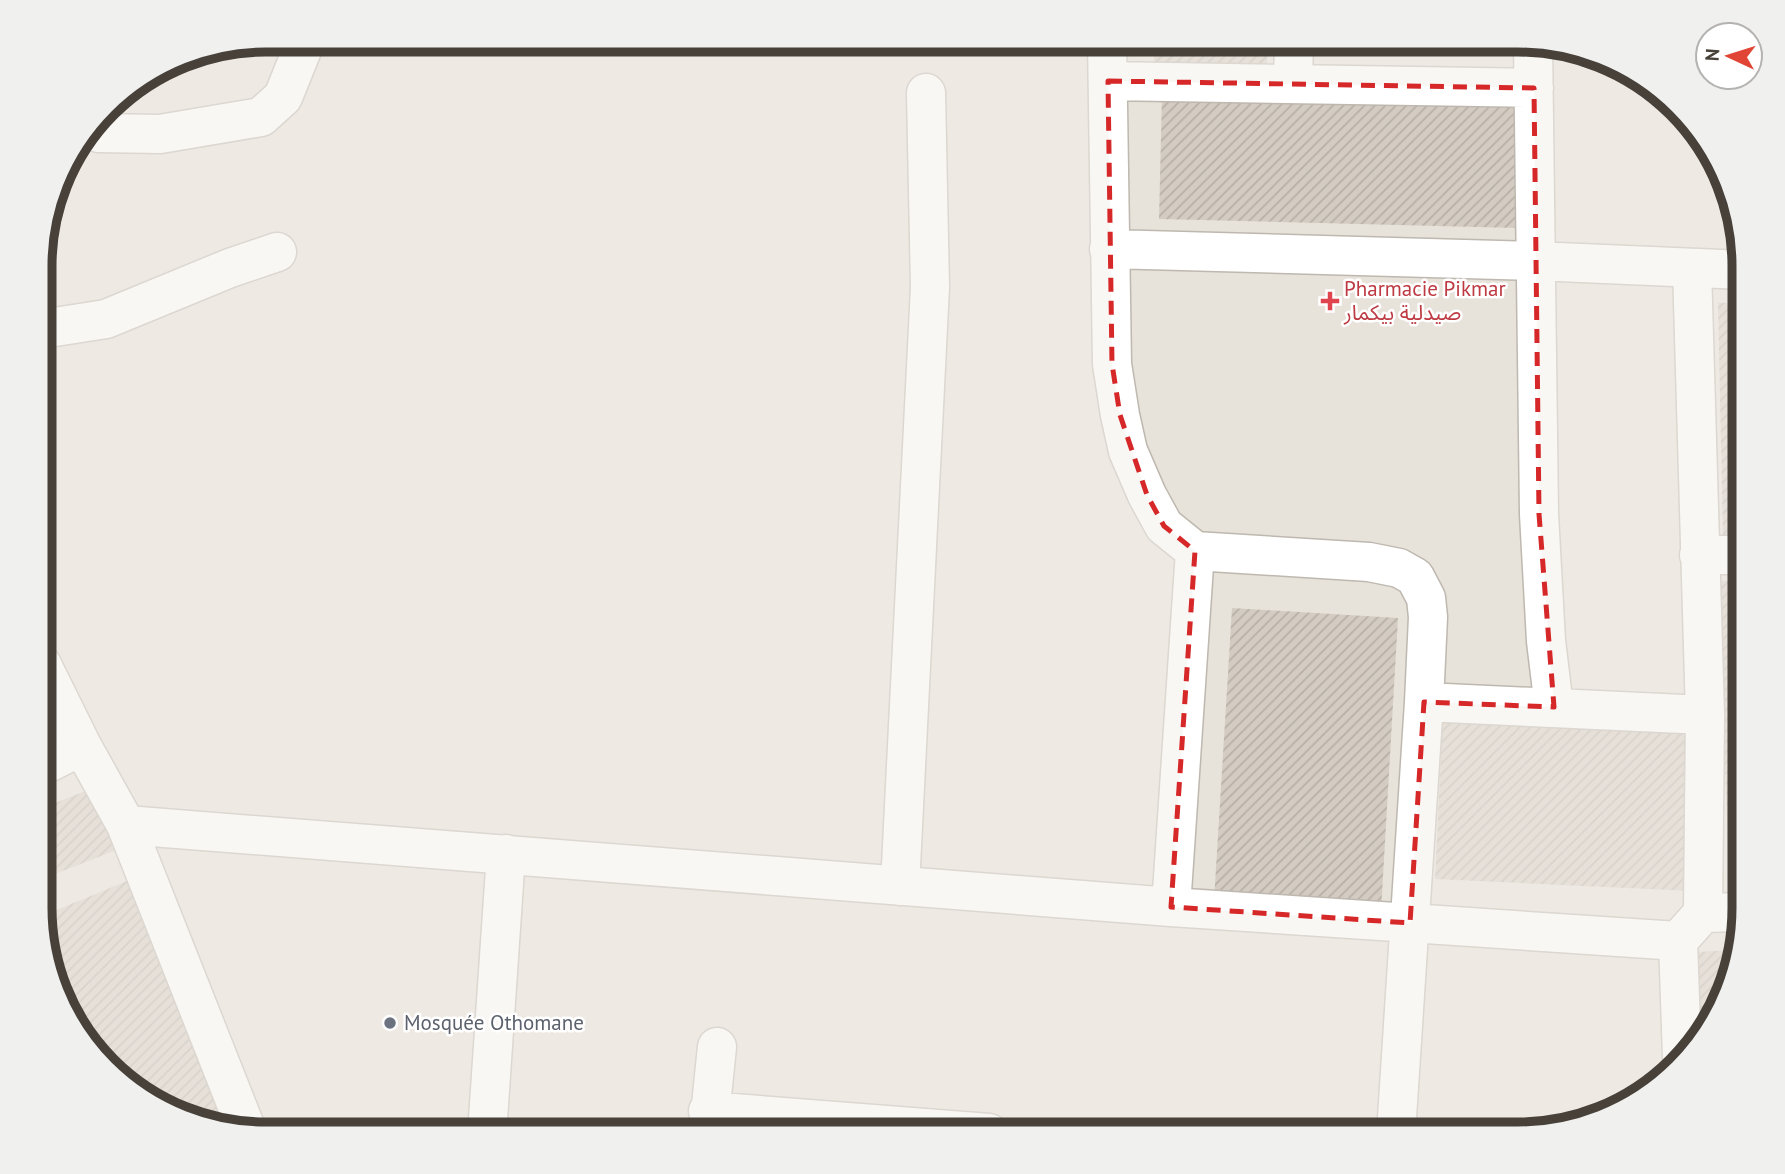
<svg xmlns="http://www.w3.org/2000/svg" width="1785" height="1174" font-family="'PT Sans','Noto Sans Arabic',sans-serif">
	<defs>
		<pattern id="building-hatch" width="6" height="6" patternUnits="userSpaceOnUse" patternTransform="scale(1.75)"><rect width="6" height="6" fill="#d4ccc2"/><path d="M-1 1l2-2M0 6l6-6M5 7l2-2" fill="none" stroke="#b7b0a7"/></pattern>
	</defs>
	<rect width="100%" height="100%" fill="#f4f1eb"/>
	<path fill="#e7e2da" d="M266,40H1519L1591,52L1645,79L1715,154L1744,252V922L1706,1034L1631,1104L1533,1133L266,1134L194,1122L140,1095L71,1021L42,937V237L64,166L117,97L180,57Z"/>
	<path fill="url(#building-hatch)" d="M1154,40H1267V67L1154,64Z
		M1162,96L1519,105L1516,228L1159,219Z
		M1744,302V538H1723L1718,303Z
		M1744,580V872H1729L1718,581Z
		M1232,608L1398,618L1381,911L1214,901Z
		M1443,713L1698,725L1691,891L1435,879Z
		M96,787L119,849L42,879V808Z
		M127,881L227,1127L194,1122L140,1095L71,1021L42,937V916Z
		M1735,950L1706,1034L1699,1040L1695,952Z"/>
	<g fill="none" stroke-linecap="round" stroke-linejoin="round">
		<defs>
			<path id="minor" d="M1107,40L1112,364L1120,415L1128,451L1147,495L1164,526L1195,551L1171,907
				M1533,42L1539,514L1546,641L1554,707
				M1108,81L1534,88
				M1293,84L1294,40
				M91,130L99,133L160,134L261,117L283,97L306,40
				M1109,249L1535,261L1744,270
				M1692,268L1705,715L1703,913
				M42,329L106,319L230,268L277,252
				M1195,551L1369,562L1399,568L1415,577L1426,598L1428,617L1424,702L1396,1133
				M1699,555H1744
				M42,665L82,746L126,825L247,1131
				M1424,702L1705,715
				M42,766L82,746
				M126,825L1171,907L1678,941L1703,913L1744,912
				M900,886L930,287L926,93
				M1678,941L1682,1057
				M708,1111L989,1133
				M487,1134L506,854
				M708,1134L717,1047"/>
		</defs>
		<use href="#minor" stroke="#beb8af" stroke-width="41"/>
		<use href="#minor" stroke="#fff" stroke-width="38"/>
	</g>
	<path d="M0 0H1785V1174H0ZM1108,81L1534,88L1539,514L1554,707L1424,702L1410,923L1171,907L1195,551L1164,526L1147,495L1120,415L1112,364Z" fill="#f4f1eb" fill-opacity=".55" fill-rule="evenodd"/>
	<path fill="none" stroke="#d62828" stroke-width="5" stroke-dasharray="14 9" stroke-linejoin="round" d="M1108,81L1534,88L1539,514L1554,707L1424,702L1410,923L1171,907L1195,551L1164,526L1147,495L1120,415L1112,364Z"/>
	<path fill="#e0444e" stroke="#fff" stroke-width="2.5" d="M1326.5 290.5h7v7h7v7h-7v7h-7v-7h-7v-7h7z"/>
	<circle fill="#6b7280" stroke="#fff" stroke-width="2.5" cx="390" cy="1023" r="7"/>
	<g text-anchor="middle" stroke-width="5" stroke-linejoin="round" paint-order="stroke">
		<g font-size="21" fill="#be3a42" stroke="#fff" text-anchor="start">
			<text x="1344" y="296">Pharmacie Pikmar<tspan x="1344" dy="24">صيدلية بيكمار</tspan></text>
		</g>
		<g font-size="21" fill="#5b616d" stroke="#fff" text-anchor="start">
			<text x="404" y="1030">Mosquée Othomane</text>
		</g>
	</g>
	<path d="M0 0H1785V1174H0ZM266 52H1518A214 214 0 0 1 1732 266V908A214 214 0 0 1 1518 1122H266A214 214 0 0 1 52 908V266A214 214 0 0 1 266 52Z" fill="#f0f0ef" fill-rule="evenodd"/>
	<path fill="none" stroke="#47413a" stroke-width="9" d="M266 52H1518A214 214 0 0 1 1732 266V908A214 214 0 0 1 1518 1122H266A214 214 0 0 1 52 908V266A214 214 0 0 1 266 52Z"/>
	<g transform="translate(1729 56) rotate(274)"><circle r="33" fill="#ffffff" stroke="#b5b3b0" stroke-width="2"/>
	<path d="M0-5L12 26L0 18L-12 26Z" fill="#e14535"/>
	<text y="-10" font-size="19" font-weight="bold" text-anchor="middle" fill="#47413a">N</text>
	</g>
</svg>
